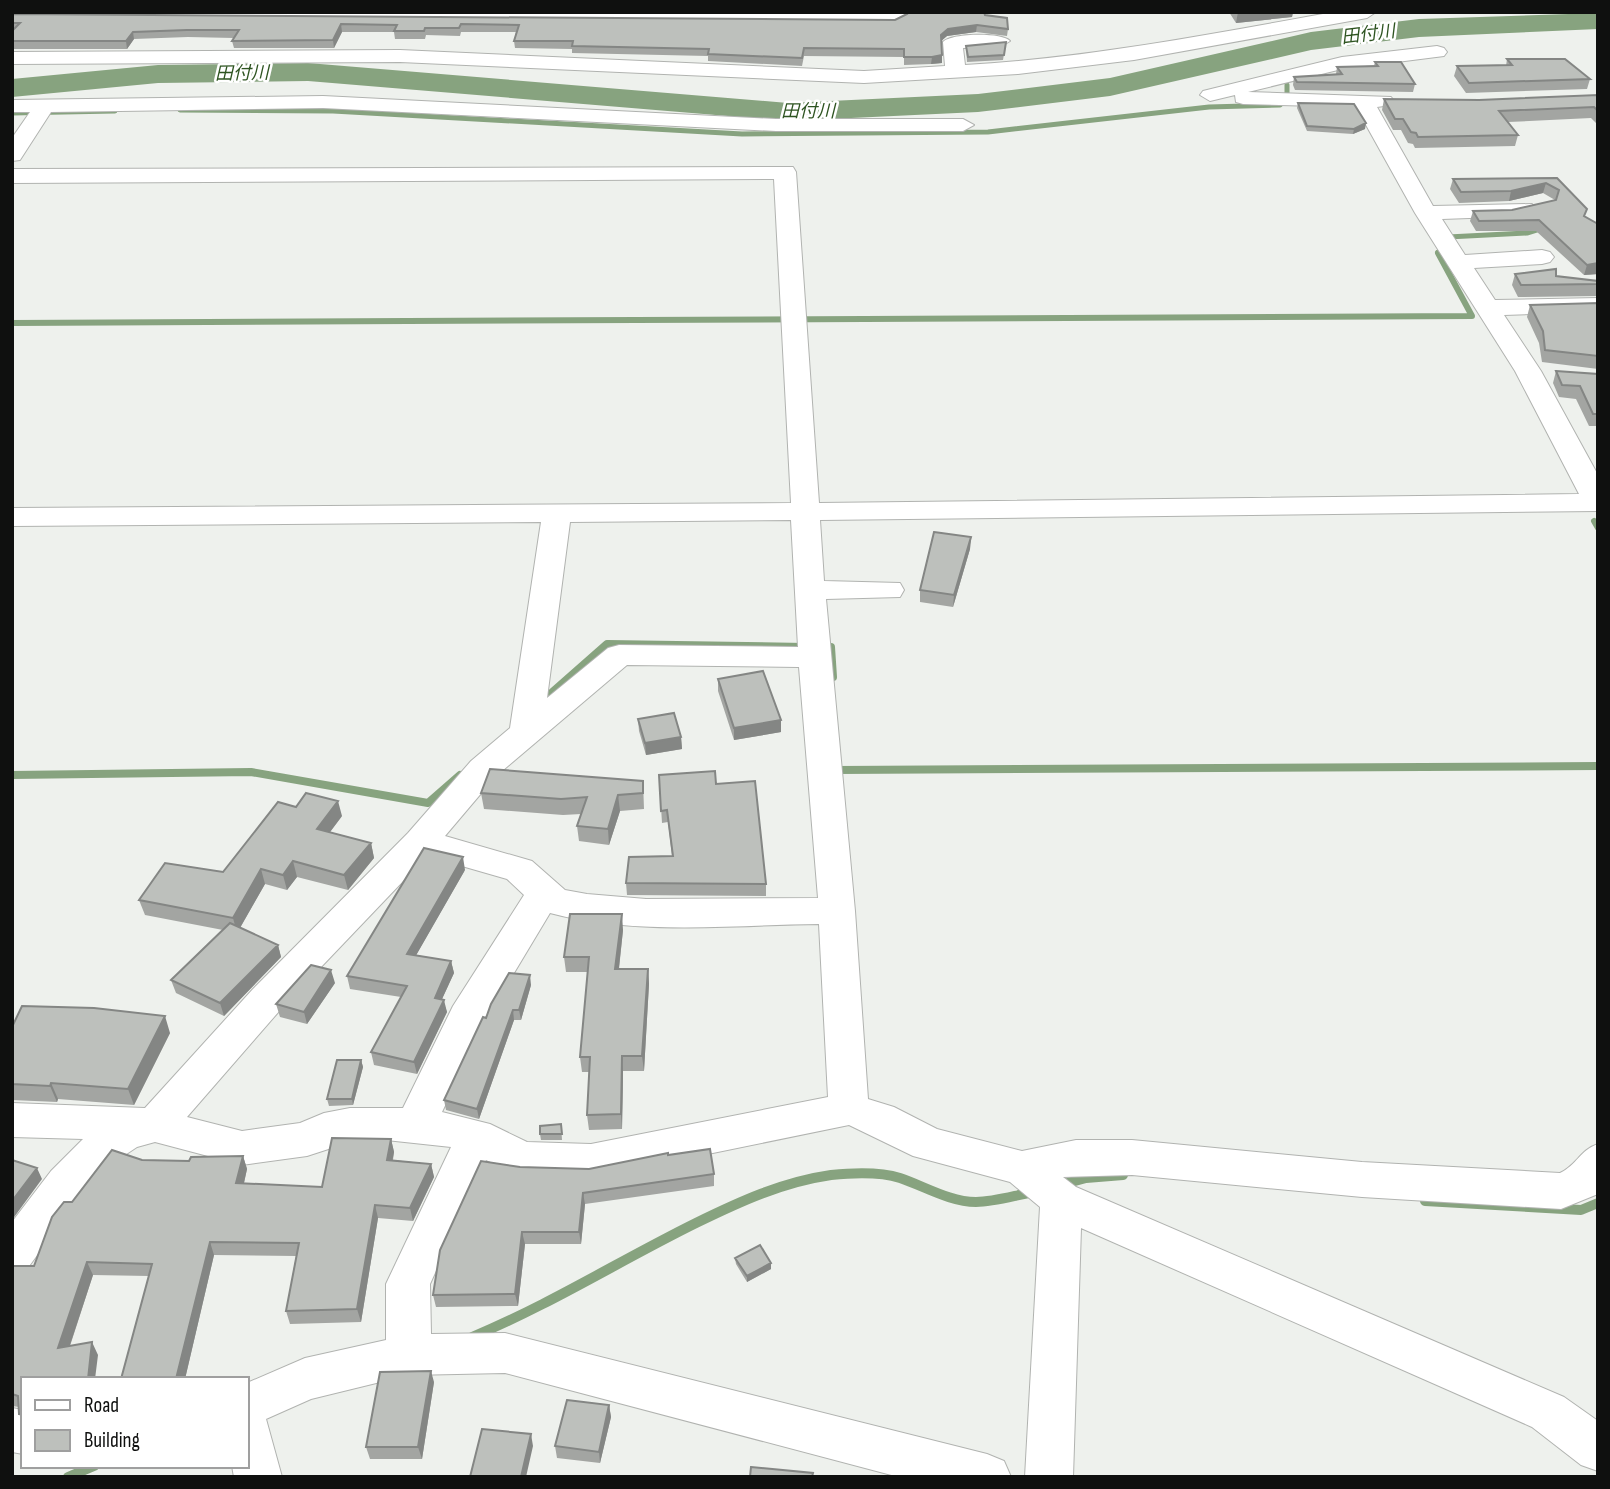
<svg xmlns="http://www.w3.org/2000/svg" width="1610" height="1489" font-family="'Sofia Sans Condensed','Noto Sans JP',sans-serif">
	<rect width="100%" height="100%" fill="#eef1ed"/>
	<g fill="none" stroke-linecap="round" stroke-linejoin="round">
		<path stroke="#87a37f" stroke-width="5" d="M180,110L333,111L742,134L988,132L1209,107L1280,105L1287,97V85
			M12,113L115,111
			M1448,237L1527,233L1543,228
			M1439,255L1438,252H1450"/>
		<path stroke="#87a37f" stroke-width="6" d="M12,323L1472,316L1438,253
			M1594,521L1598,528"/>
		<path stroke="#87a37f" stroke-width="8" d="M822,647H831L833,677
			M540,703L607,644L806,647
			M837,767V770L1598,766
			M12,775L251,772L428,803L460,775"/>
		<path stroke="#87a37f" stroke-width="10" d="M1060,1185L1086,1178L1123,1175
			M1425,1201L1581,1210L1598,1203
			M472,1337C549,1305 621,1260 696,1223C739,1202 782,1182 831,1175C851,1173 881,1172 900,1178C924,1186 950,1202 976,1202C995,1202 1016,1195 1034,1192
			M68,1477L94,1466"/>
		<path fill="#87a37f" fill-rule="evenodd" d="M1598,13V29L1419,37L1311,50L1110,96L978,112L788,121L308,81L158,83L12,97V79L158,65L308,63L788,103L978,94L1110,78L1311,32L1419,19Z"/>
		<defs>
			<path id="minor" d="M12,12H905V19L895,25L12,19Z
				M1334,12H1376L1367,18L1134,60L1018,74L864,83L400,62L12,64V52L400,50L864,71L945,66L943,42C951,33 1002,32 1010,41L1000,47L963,48L965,65C1089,58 1211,34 1334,12Z
				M1437,46L1444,48L1447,52L1444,56L1342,69L1248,92L1391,97L1394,101L1391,105L1377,107L1433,206L1532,204L1535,209L1532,214L1524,216L1442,219L1465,255L1542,250L1550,252L1554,257L1550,262L1542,264L1474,268L1495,300L1598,298V312L1504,315L1541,371L1598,475V511L820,520L824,581L900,583L904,590L900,597L826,599L855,911L868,1099L894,1107L937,1129L1022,1151L1076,1140H1132L1362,1162L1560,1173C1577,1165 1580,1150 1598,1144V1194L1561,1209L1362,1197L1132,1175L1063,1177L1076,1187L1564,1397L1598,1421V1471L1581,1465L1532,1427L1081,1228L1073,1477H1025L1040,1207L1010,1182L913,1156L849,1125L591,1178L522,1176L486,1160L430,1284L431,1334L505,1333L987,1454L1004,1461L1011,1477H899L505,1373L409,1375L311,1399L266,1419L282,1477H234L232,1466H247V1383L305,1358L386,1340V1284L451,1147L386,1140L350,1142L307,1156L242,1165L155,1142L137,1147L113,1163L81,1195L27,1269L12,1275V1222L51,1171L83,1139L12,1137V1103L145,1108L253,989L408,833L471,761L510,728L541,522L12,526V508L791,503L774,179L12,183V169L793,167L796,172L819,503L1579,494L1515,371L1415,213L1356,107L1243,104L1236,102L1235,95L1210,101L1200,95L1203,91L1342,57ZM791,520L798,647L619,645L608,648L547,698L570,522ZM627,665L799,667L818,898L646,899L587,894L565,890L532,861L445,836L495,777ZM427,856L507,879L524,895L453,1006L403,1108H350L324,1113L300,1123L242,1131L187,1117L281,1009ZM550,913C636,936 732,925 819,924L828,1097L591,1144L527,1142L490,1124L442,1112L484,1023Z
				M323,96L776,119H963L974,125L963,131H776L323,108L51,112L20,160L12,161V138L30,112H12V100Z
				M12,1408L23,1410V1454L12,1452Z"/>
		</defs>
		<use href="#minor" stroke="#b1b3b0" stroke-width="2"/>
		<use href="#minor" fill="#fff" fill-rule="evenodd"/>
	</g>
	<path fill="#a3a5a2" d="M905,12H984L985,15L1008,29L1007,36L976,32L947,36L941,41L942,63L931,64L904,65V57L804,56L802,66L708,61V56L572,53V49L515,48L514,41L516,32H461L460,36L426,35L425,39H395L394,32H342L334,48H234L232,41L234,38L188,37L134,39L127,49H12V31L13,30H12V14L895,20L906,14Z
		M1229,12H1293L1292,17L1236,23Z
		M1006,42L1003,60L967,62L966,46Z
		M1507,59L1590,79L1587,89L1466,93L1454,76L1457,66H1506Z
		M1375,62L1415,84L1413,92L1295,90L1293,85L1294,77L1336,74L1337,67L1374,66Z
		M1598,95V125L1591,118L1508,122L1518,135L1515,146L1415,148L1413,144L1408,143L1401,130H1393L1382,110L1384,99L1479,100Z
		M1298,103L1365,129L1353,134L1307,131L1297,108Z
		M1557,178L1585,217L1598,274L1584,275L1536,231H1476L1470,221L1473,211L1512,210L1555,200L1543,193L1509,201L1459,203L1450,189L1453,179Z
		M1515,274L1598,281V296L1518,297L1512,285Z
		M1598,303V369L1542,362L1539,343L1527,317L1530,305Z
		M1556,371L1598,374V426H1589L1576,399L1559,397L1553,383Z
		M971,537L970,549L953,607L920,602V590Z
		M718,679L781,732L734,740L718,691Z
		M638,719L681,737L682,749L646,755L639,731Z
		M659,775L716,784L766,884V896L627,895L626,883L672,856L668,822L662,823Z
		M643,781L644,809L620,811L609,845L579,841L577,826L581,814L563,815L484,809L481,793Z
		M342,816L330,832L371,843L374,858L348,890L297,877L287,890L265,884L240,928L278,945L281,957L224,1016L176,993L171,980L223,930L145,915L139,900L223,872Z
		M465,870L416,955L451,961L454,973L442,999L447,1012L417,1074L374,1065L371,1052L401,997L350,989L347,976Z
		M623,930L619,969H648L649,984L644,1071H623L622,1129L589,1130L587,1115L589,1072H582L580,1057L588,972H566L564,957Z
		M335,983L307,1024L280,1017L276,1004Z
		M531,985L521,1020H514L479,1119L446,1110L444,1100L486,1018Z
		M12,1027L170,1033L134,1105L58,1099L57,1102L12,1100Z
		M361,1060L363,1067L353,1105L329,1106L327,1099Z
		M561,1124L562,1140H541L540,1134Z
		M391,1139L394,1152L393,1160L431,1164L434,1177L413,1221L378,1218L361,1322L290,1324L286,1311L296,1256L214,1255L185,1379H121L149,1276L93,1275L70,1346L98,1355L23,1379V1422L19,1414V1407L12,1406V1266H34L72,1202L142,1160L189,1161L243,1156L247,1169L244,1183L322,1187Z
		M668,1155L714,1174V1186L585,1204L581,1244H525L518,1306L436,1307L433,1295L520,1167L589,1169Z
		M735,1258L771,1263V1269L747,1282L736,1264Z
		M434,1382L422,1459H370L366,1447Z
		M609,1405L611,1417L600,1463L557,1458L555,1446Z"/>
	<path fill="#848684" d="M1238,12H1293L1292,17L1236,23Z
		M341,24L342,32L334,48L333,40Z
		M977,25L976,32L947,36L940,42L941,35L948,29Z
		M133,32L134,39L127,49L126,41Z
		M942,55V63L931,64L932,57Z
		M1366,123L1365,129L1353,134L1354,129Z
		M1546,183L1543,193L1509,201L1511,191Z
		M1598,263V274L1584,275L1587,265Z
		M971,537L970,549L953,607L954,595Z
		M781,720V732L734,740V728Z
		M681,737L682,749L646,755L645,743Z
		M618,795L620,811L609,845L608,829Z
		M338,801L342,816L321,844L317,829Z
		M371,843L374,858L348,890L344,875Z
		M463,857L465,870L410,966L407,954Z
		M293,861L297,877L287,890L283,875Z
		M261,869L265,884L237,933L233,918Z
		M622,914L623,930L617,985L615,969Z
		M278,945L281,957L224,1016L220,1003Z
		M451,961L454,973L437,1010L435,998Z
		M648,969L649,984L644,1071L642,1056Z
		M331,970L335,983L307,1024L304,1012Z
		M530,975L531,985L521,1020L519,1010Z
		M444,1000L447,1012L417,1074L414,1062Z
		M513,1010L514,1020L479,1119L477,1109Z
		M165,1016L170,1033L134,1105L128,1089Z
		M622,1056L623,1071L622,1129L621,1114Z
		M361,1060L363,1067L353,1105L352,1099Z
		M51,1083L58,1099L57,1102L50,1086Z
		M391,1139L394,1152L390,1173L387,1160Z
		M243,1156L247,1169L241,1196L236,1183Z
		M431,1164L434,1177L413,1221L410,1208Z
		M37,1168L42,1179L12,1220V1201Z
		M583,1193L585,1204L581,1244L579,1232Z
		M375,1205L378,1218L361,1322L357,1309Z
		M522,1232L525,1244L518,1306L515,1294Z
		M210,1242L214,1255L185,1379H176Z
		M87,1262L93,1275L65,1360L58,1348Z
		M771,1263V1269L747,1282V1276Z
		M92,1342L98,1355L95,1379H88Z
		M431,1371L434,1382L422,1459L418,1447Z
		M609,1405L611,1417L600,1463L599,1452Z
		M531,1434L533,1446L526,1477H521Z"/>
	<path fill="#bdc0bc" stroke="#848684" stroke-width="2" d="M906,12H984L985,15L1007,18L1008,29L977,25L948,29L941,35L942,55L932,57H904V49L804,48L802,58L708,54L709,49L572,46L573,41H514L519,25L461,24L459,28H425L424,31H394L397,25L341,24L333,40L232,41L239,30H187L133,32L126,41H12V31L20,23H12V14L895,20L907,14Z
		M1006,42L1004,55L968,57L966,46Z
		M1507,59H1565L1590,79L1469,83L1457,66L1512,65Z
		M1375,62H1401L1415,84L1297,82L1294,77L1342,74L1337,67L1378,66Z
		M1598,95V111L1594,107L1499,111L1518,135L1418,137L1416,133L1411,132L1403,119H1395L1384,99L1479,100Z
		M1298,103L1354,104L1366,123L1354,129L1307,126Z
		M1557,178L1587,209L1584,216L1598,224V263L1587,265L1539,220L1479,221L1473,211L1512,210L1556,200L1559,190L1546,183L1511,191L1461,192L1453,179Z
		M1556,269V276L1598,281V284L1521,285L1515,274Z
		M1598,303V356L1545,350L1543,331L1530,305Z
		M1556,371L1598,374V414H1593L1580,386L1562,385Z
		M934,532L971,537L954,595L920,590Z
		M763,671L781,720L734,728L718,679Z
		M674,713L681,737L645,743L638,719Z
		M490,769L643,781V793L618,795L608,829L577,826L587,797L561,799L481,793Z
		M715,771L716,784L755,781L766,884L626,883L629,857L673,856L667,810L661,811L659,775Z
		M306,793L338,801L317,829L371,843L344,875L293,861L283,875L261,869L233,918L139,900L165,863L223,872L278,802L296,807Z
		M424,848L463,857L407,954L451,961L435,998L444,1000L414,1062L371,1052L407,986L347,976Z
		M570,914H622L615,969H648L642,1056H622L621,1114L587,1115L590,1057H580L589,957H564Z
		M230,923L278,945L220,1003L171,980Z
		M311,965L331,970L304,1012L276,1004Z
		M509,973L530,975L519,1010H513L477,1109L444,1100L483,1017L486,1018L491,1004Z
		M22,1006L94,1008L165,1016L128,1089L51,1083L50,1086L12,1084V1027Z
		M337,1060H361L352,1099H327Z
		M561,1124L562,1134H540V1126Z
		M332,1138L391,1139L387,1160L431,1164L410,1208L375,1205L357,1309L286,1311L299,1243L210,1242L176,1379H121L152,1264L87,1262L58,1348L92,1342L88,1379H23V1414H19L18,1396L12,1394V1266H34L52,1217L64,1202H72L112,1150L142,1160L189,1161L191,1157L243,1156L236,1183L322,1187Z
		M710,1149L714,1174L583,1193L579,1232H522L515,1294L433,1295L440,1250L481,1161L520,1167L589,1169L668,1153V1155Z
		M12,1160L37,1168L12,1201Z
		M760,1245L771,1263L747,1276L735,1258Z
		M431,1371L418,1447H366L380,1372Z
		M567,1400L609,1405L599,1452L555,1446Z
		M482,1429L531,1434L521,1477H470Z
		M751,1467L813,1473L812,1477H750Z"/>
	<g text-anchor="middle" stroke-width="5" stroke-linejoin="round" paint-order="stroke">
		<g font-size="18" font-style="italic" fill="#2e5421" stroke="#fff">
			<text transform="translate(1368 34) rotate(-7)" y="6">田付川</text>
			<text transform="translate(242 73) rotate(-1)" y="6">田付川</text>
			<text x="808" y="117">田付川</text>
		</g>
	</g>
	<rect width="1610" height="1489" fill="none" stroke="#0f100f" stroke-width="28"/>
	<rect x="21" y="1377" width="228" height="91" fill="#ffffff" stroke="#9f9f9f" stroke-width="2"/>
	<rect x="35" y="1400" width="35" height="10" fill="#ffffff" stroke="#9f9f9f" stroke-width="2"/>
	<text x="84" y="1412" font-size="21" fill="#0f100f">Road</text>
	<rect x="35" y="1430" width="35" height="21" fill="#bdc0bc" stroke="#9f9f9f" stroke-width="2"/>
	<text x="84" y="1447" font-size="21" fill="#0f100f">Building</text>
</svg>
